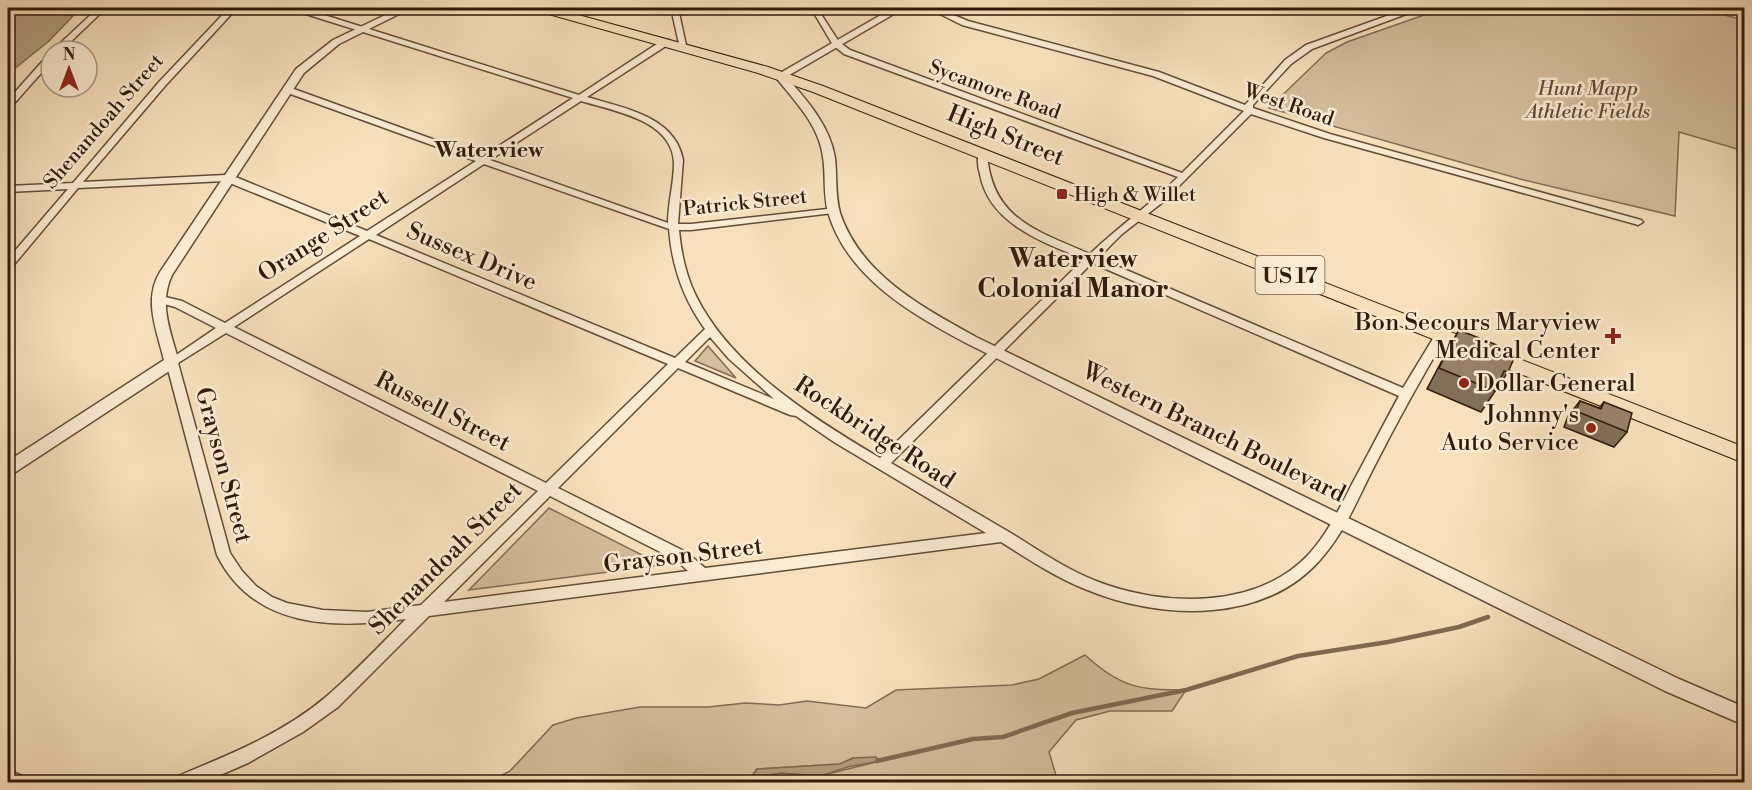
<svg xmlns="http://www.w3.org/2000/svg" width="1752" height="790" font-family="'Libre Bodoni',serif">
	<rect width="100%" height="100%" fill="#f7e0bb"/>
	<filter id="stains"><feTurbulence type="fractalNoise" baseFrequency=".00333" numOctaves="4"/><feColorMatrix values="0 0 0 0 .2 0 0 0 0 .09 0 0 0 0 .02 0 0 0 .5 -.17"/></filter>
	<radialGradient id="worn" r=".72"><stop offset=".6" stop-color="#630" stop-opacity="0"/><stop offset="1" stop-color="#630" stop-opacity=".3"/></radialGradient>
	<path fill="#d5be9d" stroke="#826c54" stroke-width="1.5" d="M1444,8H1697L1744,20V151L1679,132L1675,216L1520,179L1269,108L1326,53L1347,42Z
		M708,346L736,378L695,361Z
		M549,508L662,565L469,590Z
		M1085,655C1121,688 1140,690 1186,690L1172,711H1110L1076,720L1049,752L1058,782H753L762,776L781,773L820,776L880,761L853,758L840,764L757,769L749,780L742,782H488L510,771L553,725L576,718L640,707H708L745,703L779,705L807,701L866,708L896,690L1012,685L1039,679Z"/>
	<path fill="#b39d7f" stroke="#7f6951" stroke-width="1.5" d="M8,8H80L65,14L73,16L49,41L8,74Z
		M876,757L880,761L848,767L820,776L781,773L762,776L753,782H742L750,780L757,769L840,764L853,758Z"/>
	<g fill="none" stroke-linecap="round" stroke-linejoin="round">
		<path stroke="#7f6951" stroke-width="4.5" d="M877,761L973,739L1003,737L1072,713L1186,690L1298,656L1388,642L1459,627L1488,617"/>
		<defs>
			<path id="minor" d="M98,8H106L61,51H52Z
				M229,8H237L165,86L83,182L225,175L238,178L367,231L476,161L285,92V88H291L482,157L573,98L293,10V8H302L579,95L663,40H669V44L587,97C623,108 675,116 683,160L678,224H691L836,208L838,210L833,213L691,230H679C681,252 686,276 696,296C731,367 814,419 880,458L1084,259C1043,242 989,224 980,174C978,167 977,158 979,151H985L987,153C991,219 1037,231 1090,254C1118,227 1150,205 1178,177L844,54L833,45L811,8H817L839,42L850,50L1182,173L1244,111L1153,76L962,25L928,8H937L968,21L1159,72L1245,105L1285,60L1306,45L1409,8H1417V10L1312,49L1291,64L1253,105V108L1330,134L1641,220L1643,222L1638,225L1635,224L1324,138L1251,114L1163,202L1122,234L1098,258L1403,388L1437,332L1441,331L1447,335C1421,378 1397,422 1374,467C1359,496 1346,529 1325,554C1269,625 1161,621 1085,589C1055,577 1028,559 1001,542L429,616L338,707L303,732L248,763L204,782H176L178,776C229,755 284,733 327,696C355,672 380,645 406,619C334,629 254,629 217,555L166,362L216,328L175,307L153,301L152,299L157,295L182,301L225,323L360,236L225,181L78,188L12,267L8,268V259L68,189L8,192V186L73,183L159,82ZM581,101C614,111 673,120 674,163C674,183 668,203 668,223L490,160ZM484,164L669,229C672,266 683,299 705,329L675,358L376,235ZM369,239L668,364L546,483L234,327ZM1092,263L1399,396C1383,425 1368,455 1352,484C1339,509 1328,533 1309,554C1257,610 1162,607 1096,581C1065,569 1037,549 1009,532C970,509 930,486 891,463ZM226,333L538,491L421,605L367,612L323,610L287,603L272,597L256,586L242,571L230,553L178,363ZM710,337L729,359L774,399L685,362ZM678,368L790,415L796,416L834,442L986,533L705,568L686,552L558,488ZM550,496L676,560L688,571L444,602Z
				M671,8H678L687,50L680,48Z
				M1726,8H1734L1744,14V19Z
				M48,55H51V62L11,107H8V100Z
				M8,770L22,776L24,782H8Z"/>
			<path id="tertiary" d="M400,8H411L339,44L304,73L172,275C158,304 171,333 179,362L177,366L14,473L8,475V461L164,360C157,331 143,300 160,272L296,69L333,40Z
				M893,8H904L786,77C807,100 830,126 835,158C837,176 835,195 840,213C861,275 922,307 976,337L1679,679L1744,707V725L1665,691L966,343C910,313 847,277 828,212C823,194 826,175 823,157C819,124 794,101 775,76Z"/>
			<path id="primary" d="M536,8H553L768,67L823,86L1744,447V463L813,92L758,73L538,11Z"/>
		</defs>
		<use href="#minor" stroke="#624c37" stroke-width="3"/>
		<use href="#tertiary" stroke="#624c37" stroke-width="3"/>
		<use href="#primary" stroke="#301a0b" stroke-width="2"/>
		<use href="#minor" fill="#faebd3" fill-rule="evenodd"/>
		<use href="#tertiary" fill="#faebd3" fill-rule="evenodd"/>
		<use href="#primary" fill="#f7e0bb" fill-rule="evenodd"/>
	</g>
	<path fill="#826f59" stroke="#301a0b" stroke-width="1.5" d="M1459,330L1508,372L1481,412L1427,389L1447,351Z
		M1580,401L1599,408L1604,402L1627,432L1614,447L1564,427L1568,416Z"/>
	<path fill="#978167" stroke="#301a0b" stroke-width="1.5" d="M1459,330L1509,350L1515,356L1508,372L1504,371L1495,391L1439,368Z
		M1580,401L1601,409L1604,402L1632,413L1627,432L1576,411Z"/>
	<g fill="#8f2418" stroke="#faebd3" stroke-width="2">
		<rect x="1056" y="188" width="12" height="12" rx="3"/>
		<path d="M1610 327h6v6h6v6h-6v6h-6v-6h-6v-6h6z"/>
		<circle cx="1464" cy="383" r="6"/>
		<circle cx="1591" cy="428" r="6"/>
	</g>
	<g text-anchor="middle" stroke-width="5" stroke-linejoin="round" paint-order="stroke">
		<g font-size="20" font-style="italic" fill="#624b37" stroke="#faebd3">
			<text x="1588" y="95">Hunt Mapp<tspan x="1588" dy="23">Athletic Fields</tspan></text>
		</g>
		<g font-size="20" fill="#301a0b" stroke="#faebd3">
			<text transform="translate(995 89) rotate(20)" y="7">Sycamore Road</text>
			<text transform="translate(1289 104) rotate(19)" y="7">West Road</text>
			<text transform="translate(103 121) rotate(-49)" y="7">Shenandoah Street</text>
			<text transform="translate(745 202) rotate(-6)" y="7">Patrick Street</text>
		</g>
		<g font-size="20" fill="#301a0b" stroke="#faebd3" text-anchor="start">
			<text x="1074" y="201">High &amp; Willet</text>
		</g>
		<g font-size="22" font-weight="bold" fill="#301a0b" stroke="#faebd3">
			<text x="489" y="157">Waterview</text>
		</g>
		<rect fill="#faebd3" stroke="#6d5947" stroke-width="1.5" x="1255.5" y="256" width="69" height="38" rx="4.5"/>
		<g font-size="22" font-weight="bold" fill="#301a0b">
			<text x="1290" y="283">US 17</text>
		</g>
		<g font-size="24" fill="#301a0b" stroke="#faebd3">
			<text transform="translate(1006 135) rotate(22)" y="8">High Street</text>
			<text transform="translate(323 235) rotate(-33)" y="8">Orange Street</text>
			<text transform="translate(472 256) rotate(23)" y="8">Sussex Drive</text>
			<text transform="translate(443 411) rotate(27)" y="8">Russell Street</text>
			<text transform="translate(875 432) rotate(33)" y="8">Rockbridge Road</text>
			<text transform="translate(1214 432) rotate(26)" y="8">Western Branch Boulevard</text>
			<text transform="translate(224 465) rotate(75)" y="8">Grayson Street</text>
			<text transform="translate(683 555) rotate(-7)" y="8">Grayson Street</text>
			<text transform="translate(445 558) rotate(-45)" y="8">Shenandoah Street</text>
		</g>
		<g font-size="24" fill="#301a0b" stroke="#faebd3" text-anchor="end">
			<text x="1600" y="330">Bon Secours Maryview<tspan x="1600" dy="28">Medical Center</tspan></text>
			<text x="1476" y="391" text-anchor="start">Dollar General</text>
			<text x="1579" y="422">Johnny's<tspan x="1579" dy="28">Auto Service</tspan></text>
		</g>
		<g font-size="26" font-weight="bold" fill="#301a0b" stroke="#faebd3">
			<text x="1073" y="267">Waterview<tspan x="1073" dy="30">Colonial Manor</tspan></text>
		</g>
	</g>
	<rect width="1752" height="790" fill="none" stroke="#f7e0bb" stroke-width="30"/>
	<rect x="9" y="9" width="1734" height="772" fill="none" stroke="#301a0b" stroke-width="3"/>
	<rect x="15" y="15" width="1722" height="760" fill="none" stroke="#301a0b" stroke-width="1.5"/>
	<g transform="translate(69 69)"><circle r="28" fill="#faebd3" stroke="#a99783" stroke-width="1.5"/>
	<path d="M0-4.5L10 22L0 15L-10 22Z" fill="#8f2418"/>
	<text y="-9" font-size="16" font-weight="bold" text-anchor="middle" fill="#301a0b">N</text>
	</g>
	<rect width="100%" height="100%" filter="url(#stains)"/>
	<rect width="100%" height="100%" fill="url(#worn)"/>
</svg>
